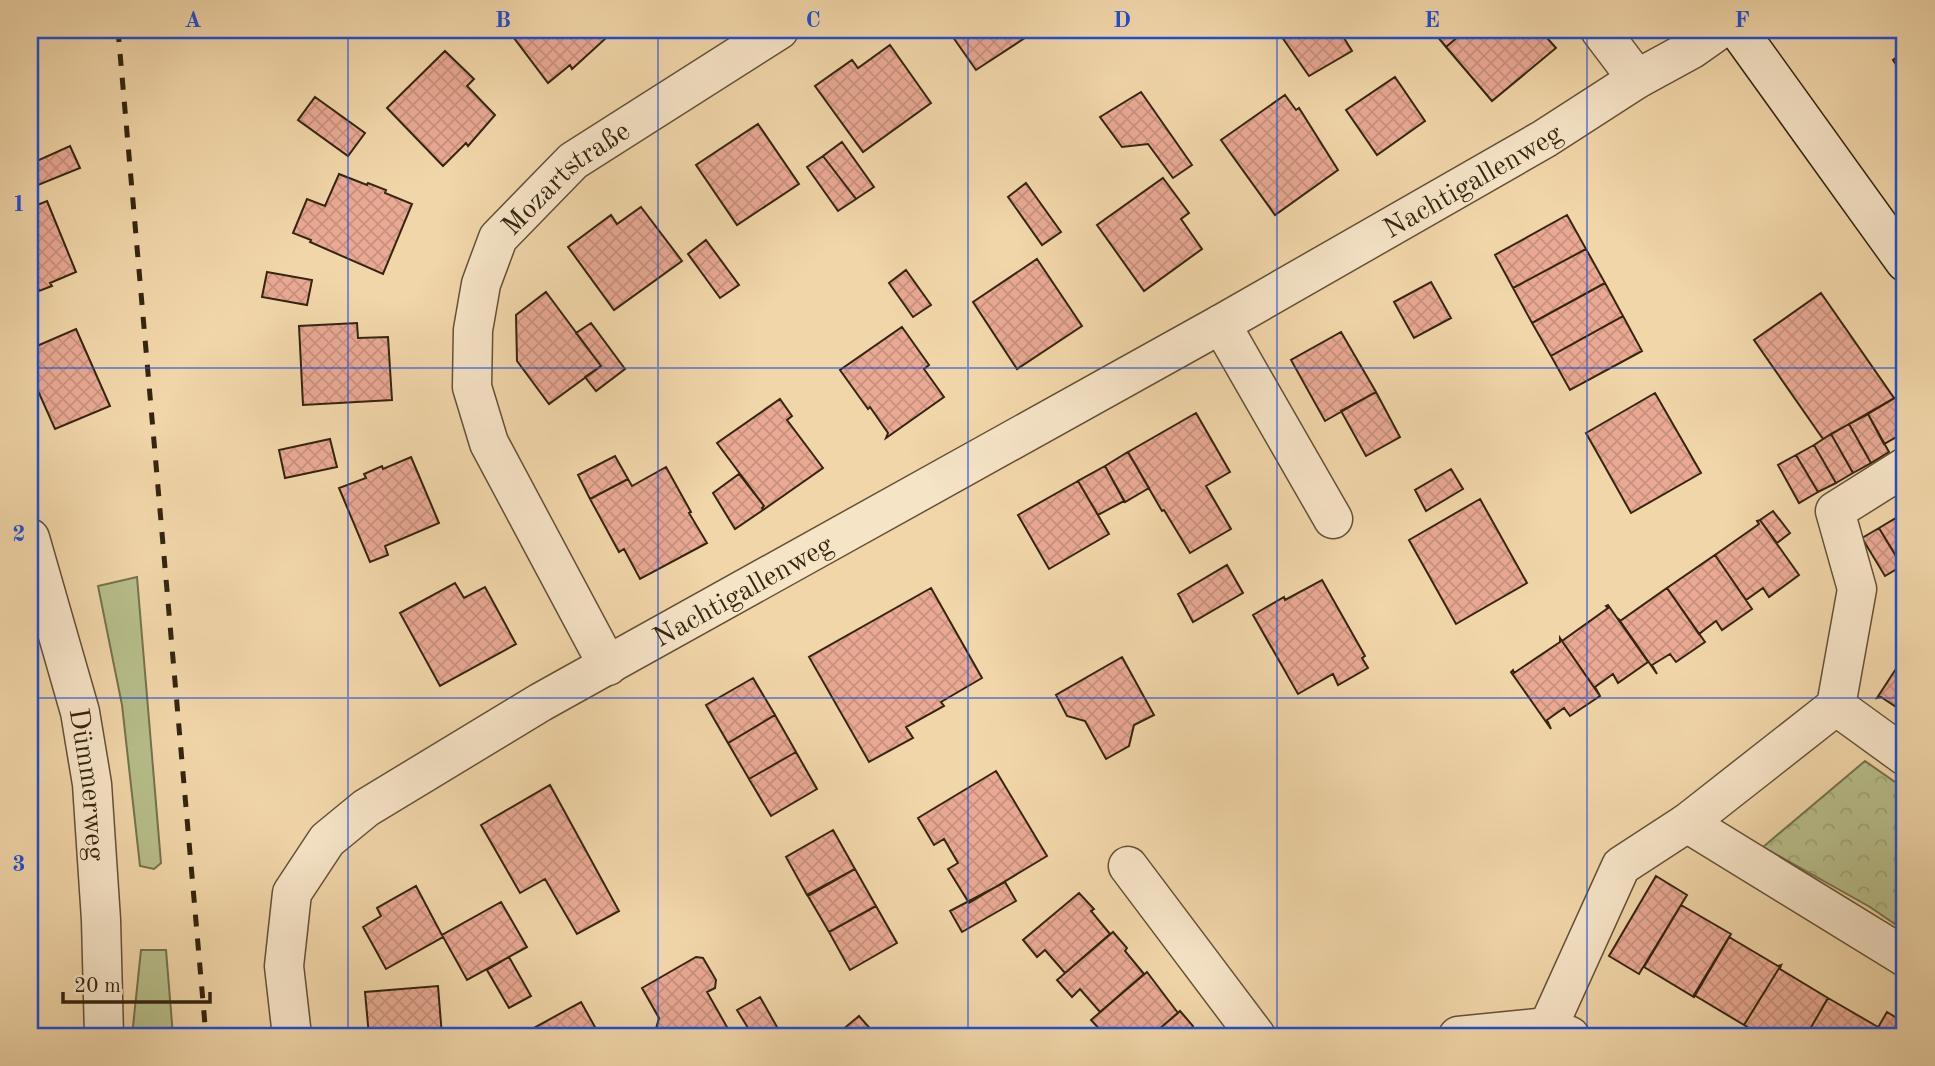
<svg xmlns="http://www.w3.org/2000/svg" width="1935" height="1066" font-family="'Old Standard TT',serif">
	<defs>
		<pattern id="park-crowns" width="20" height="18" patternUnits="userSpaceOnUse" patternTransform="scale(1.75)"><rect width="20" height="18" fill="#b7be8b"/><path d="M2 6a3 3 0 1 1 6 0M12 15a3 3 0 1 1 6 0" fill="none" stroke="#9ea377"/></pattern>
		<pattern id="building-cross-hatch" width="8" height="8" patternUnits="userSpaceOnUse" patternTransform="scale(1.75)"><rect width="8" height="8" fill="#e9a993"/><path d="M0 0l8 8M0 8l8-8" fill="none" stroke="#c8917e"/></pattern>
	</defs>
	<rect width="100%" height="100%" fill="#f1d6a9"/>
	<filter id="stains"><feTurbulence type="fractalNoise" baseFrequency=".00286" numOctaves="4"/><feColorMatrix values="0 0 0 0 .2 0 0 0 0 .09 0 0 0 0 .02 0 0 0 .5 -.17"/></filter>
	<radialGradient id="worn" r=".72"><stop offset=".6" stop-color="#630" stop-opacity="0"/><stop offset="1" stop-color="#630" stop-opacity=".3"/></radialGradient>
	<path fill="#b7be8b" stroke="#76724d" stroke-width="2" d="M137,577L161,863L154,869L140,866L122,705L98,586Z
		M141,950H166L173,1036H132Z"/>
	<path fill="url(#park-crowns)" stroke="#76724d" stroke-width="2" d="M1865,761L1905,789V931L1870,907L1763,847Z"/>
	<path fill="url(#building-cross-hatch)" stroke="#35250f" stroke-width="2" d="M508,30H598L605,39L572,69L570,65L548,83Z
		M948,30H1037L976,70Z
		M1277,30H1339L1352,51L1309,76Z
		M1432,30H1466L1446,47Z
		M1466,30H1540L1556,48L1492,101L1446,47Z
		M890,45L931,103L863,152L815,86L852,60L858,68Z
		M445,51L474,79L467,86L495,115L468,146L466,143L443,166L387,108Z
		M1905,51V78L1893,60Z
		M1395,77L1425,121L1377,155L1346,110Z
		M1141,92L1192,165L1173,178L1148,144L1122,147L1100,117Z
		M1285,95L1296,110L1299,108L1338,170L1275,215L1221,140Z
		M315,97L365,133L348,156L298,120Z
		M758,124L799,184L737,225L696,165Z
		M842,142L874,187L856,199L823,156Z
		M70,146L80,168L38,185L30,164Z
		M823,156L856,199L838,211L807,167Z
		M339,174L367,185L368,183L386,190L385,193L412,204L383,274L310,242L311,240L293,233L307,199L325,206Z
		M1163,178L1189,213L1181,219L1202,249L1144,291L1097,225Z
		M1026,183L1061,232L1042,245L1008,197Z
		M47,201L76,272L50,283L52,286L39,291L38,288L30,291V208Z
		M641,207L682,261L614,310L568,247L611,215L617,224Z
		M1567,215L1586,249L1513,288L1495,255Z
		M706,240L739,285L720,298L688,254Z
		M1586,249L1605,283L1532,323L1513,288Z
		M1037,259L1082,326L1017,369L973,302Z
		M906,270L931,305L913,317L889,283Z
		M267,272L312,280L307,305L262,297Z
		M1431,282L1451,318L1414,338L1394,302Z
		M1605,283L1623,316L1551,356L1532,323Z
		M546,292L601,366L549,404L517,361L516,315Z
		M1821,293L1894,398L1823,439L1754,340Z
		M1623,316L1642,351L1570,390L1551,356Z
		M357,323L358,338L388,337L392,400L303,405L299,326Z
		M591,323L625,369L596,391L585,377L601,366L576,333Z
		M902,327L929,365L924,369L944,397L886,438L888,433L870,407L868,409L840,370Z
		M76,329L110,406L55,429L30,373V349Z
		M1341,332L1376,392L1325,421L1291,360Z
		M1376,392L1400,437L1366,456L1341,411Z
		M1905,392V432L1884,444L1868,414Z
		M1655,393L1701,473L1631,513L1586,433Z
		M780,399L792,416L787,420L823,468L763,510L762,508L764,506L717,443Z
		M1196,413L1230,472L1206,486L1231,529L1190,553L1164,510L1162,511L1128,452Z
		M1868,414L1889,452L1871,463L1849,424Z
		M1849,424L1871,463L1853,473L1831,434Z
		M1831,434L1853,473L1836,483L1814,445Z
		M330,439L337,467L285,478L279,450Z
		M1814,445L1836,483L1818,492L1796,455Z
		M1128,452L1149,488L1125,502L1105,466Z
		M1796,455L1818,492L1799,503L1778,465Z
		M615,456L628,479L590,499L578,475Z
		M411,457L439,523L385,546L388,555L370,562L339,488L366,478L364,474L382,466L383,469Z
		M1105,466L1124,501L1098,515L1078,481Z
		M666,467L691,512L689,513L707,543L640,579L624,549L619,552L590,499L628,479L632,486Z
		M1451,469L1463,489L1426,511L1415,490Z
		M739,474L764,506L762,508L763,510L735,529L713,493Z
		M1078,481L1109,534L1049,569L1018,515Z
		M1480,499L1527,583L1456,624L1409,540Z
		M1773,511L1790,533L1777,543L1760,520Z
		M1905,513V535L1896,518Z
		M1896,518L1905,535V564L1902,566L1879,528Z
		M1760,520L1799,575L1769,597L1763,588L1746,600L1715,555L1759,524L1757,521Z
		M1879,528L1902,566L1885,576L1862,538Z
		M1715,555L1752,609L1722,630L1716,621L1699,634L1667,588Z
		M1227,565L1243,593L1193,622L1178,594Z
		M1322,580L1365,656L1362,658L1368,668L1338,685L1333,674L1298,694L1253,615L1284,597L1285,600Z
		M455,583L464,598L485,587L516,644L440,686L400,613Z
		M931,588L982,678L941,702L944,706L906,727L913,738L869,762L809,657Z
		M1667,588L1705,642L1676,662L1670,654L1652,665L1657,674L1618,618L1620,621Z
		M1608,605L1648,662L1618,683L1613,674L1595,687L1600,696L1562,641L1608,608L1606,606Z
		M1560,638L1600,696L1570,716L1564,708L1547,720L1551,729L1511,672L1513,670L1514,673L1560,642Z
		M1905,655V717L1903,715L1905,713L1881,697L1877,698Z
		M1122,657L1154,715L1134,725L1129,746L1106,759L1085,721L1067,716L1056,695Z
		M753,678L775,715L728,743L706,705Z
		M775,715L796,752L749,779L728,743Z
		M796,752L817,789L771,816L749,779Z
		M996,771L1047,856L969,903L948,869L958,863L944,839L934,845L918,818Z
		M550,785L619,911L577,934L545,879L520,893L481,825Z
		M30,824L38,843L30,846Z
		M833,830L855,869L807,895L786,857Z
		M855,869L876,906L829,932L808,896Z
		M1656,876L1687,895L1639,974L1609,956Z
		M1005,882L1016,901L962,932L950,911Z
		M416,886L443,937L386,969L363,927L381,916L377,908Z
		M1079,893L1094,909L1091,911L1110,934L1065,973L1045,950L1037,957L1023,940Z
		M501,902L527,947L467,980L442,935Z
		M1681,905L1731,934L1694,997L1644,967Z
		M876,906L897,943L850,970L829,932Z
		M1113,932L1127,948L1125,951L1144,974L1100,1012L1080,989L1072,997L1057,980Z
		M1729,937L1778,966L1781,965L1744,1025L1694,995Z
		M509,957L531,996L509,1008L487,970Z
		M696,957L703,958L716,980L715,988L707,992L727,1027L711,1036H658L655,1032L659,1018L642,988Z
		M1781,965L1780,969L1828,998L1806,1036H1763L1744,1025Z
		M1147,972L1178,1013L1151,1036H1120L1113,1028L1105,1035L1091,1020Z
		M438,986L442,1036H369L365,992Z
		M760,997L781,1034L777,1036H753L737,1010Z
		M1828,998L1878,1027L1873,1036H1806Z
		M581,1002L600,1036H524L523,1034Z
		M1180,1011L1193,1026L1191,1029L1197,1036H1151Z
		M1887,1012L1905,1023V1036H1873Z
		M859,1016L874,1033L872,1034L873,1036H835Z"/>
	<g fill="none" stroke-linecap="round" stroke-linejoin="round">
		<defs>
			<g id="street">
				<path d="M1600,30L1637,79"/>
				<path d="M1221,324L1333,519"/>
				<path id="s1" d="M30,538L80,712L92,784L101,920L104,1036"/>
				<path id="s2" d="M608,666L489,443L472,387L473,330L481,284L498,238L573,161L779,30"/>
				<path d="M1836,706L1905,756"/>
				<path d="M1687,823L1905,957"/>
				<path d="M1128,866L1256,1036"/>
				<path d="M1548,1027L1621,866L1687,823L1836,706L1857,589L1835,511L1905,467"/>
				<path id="s3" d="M292,1036L284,966L292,893L327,840L366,808L541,702L1221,324L1544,139L1637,79L1692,49L1719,30"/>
				<path d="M1458,1036L1548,1027L1570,1036"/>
			</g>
			<path id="secondary" d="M1738,30L1905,262"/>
		</defs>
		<use href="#street" stroke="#645136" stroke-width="41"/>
		<use href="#secondary" stroke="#35250f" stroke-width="41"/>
		<use href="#street" stroke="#f6e4c7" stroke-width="38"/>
		<use href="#secondary" stroke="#f6e4c7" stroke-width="38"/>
		<path stroke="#35250f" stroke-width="5" stroke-dasharray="12 12" stroke-linecap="butt" d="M118,30L206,1036"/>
	</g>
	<path fill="none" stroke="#1d4ed8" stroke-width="2" stroke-opacity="0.55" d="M348,30V1036M658,30V1036M968,30V1036M1277,30V1036M1587,30V1036M30,368H1905M30,698H1905"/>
	<g text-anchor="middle" stroke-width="5" stroke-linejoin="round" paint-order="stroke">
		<g font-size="28" fill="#35250f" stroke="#f6e4c7">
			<text dy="10" stroke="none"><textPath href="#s3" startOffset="1530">Nachtigallenweg</textPath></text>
			<text dy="10" stroke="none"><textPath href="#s2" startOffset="555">Mozartstraße</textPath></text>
			<text dy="10" stroke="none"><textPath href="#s3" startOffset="693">Nachtigallenweg</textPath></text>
			<text dy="10" stroke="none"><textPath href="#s1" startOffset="254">Dümmerweg</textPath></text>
		</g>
	</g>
	<rect width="1935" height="1066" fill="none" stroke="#f1d6a9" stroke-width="77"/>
	<path d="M63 992v10h147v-10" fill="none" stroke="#35250f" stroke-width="3.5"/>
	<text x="74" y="992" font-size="21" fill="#35250f" stroke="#f6e4c7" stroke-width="5" paint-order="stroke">20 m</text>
	<rect x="38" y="38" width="1858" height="990" fill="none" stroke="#1d4ed8" stroke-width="2.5"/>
	<g font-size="23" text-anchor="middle" font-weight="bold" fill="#1d4ed8">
		<text x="193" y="27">A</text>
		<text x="503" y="27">B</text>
		<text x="813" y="27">C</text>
		<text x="1122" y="27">D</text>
		<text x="1432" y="27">E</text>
		<text x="1742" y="27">F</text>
		<text x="19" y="211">1</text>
		<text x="19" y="541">2</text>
		<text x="19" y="871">3</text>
	</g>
	<rect width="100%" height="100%" filter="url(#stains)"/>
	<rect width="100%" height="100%" fill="url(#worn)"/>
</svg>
